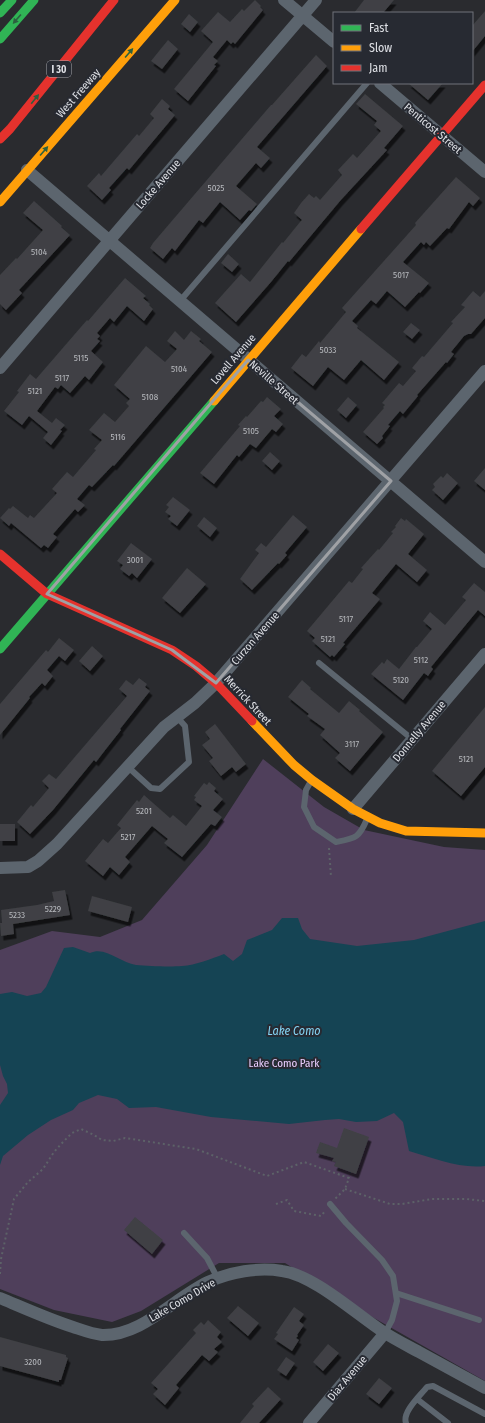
<svg xmlns="http://www.w3.org/2000/svg" width="485" height="1423" font-family="'Fira Sans Condensed',sans-serif">
	<defs>
		<filter id="shadow"><feDropShadow dx="2.5" dy="4.5" stdDeviation="0" flood-color="#0009"/></filter>
	</defs>
	<rect width="100%" height="100%" fill="#2a2b2f"/>
	<path fill="#4f3f5b" d="M263,759L324,807L364,830L444,847L485,850V1381L374,1318L285,1263H219L141,1311L112,1322L54,1310L0,1289V950L52,931L100,937L142,920L207,845Z"/>
	<path fill="#154454" d="M282,918H298L302,929L310,939L357,946L414,940L485,921V1166C460,1169 433,1158 409,1151L403,1122L394,1113L377,1121L356,1122L339,1119L325,1120L289,1124L211,1117L156,1107L129,1108L117,1099L98,1095L79,1103L73,1110L51,1120L28,1135L3,1156L0,1165V1105L8,1093L7,1084L3,1076L0,1065V994L12,992L27,996L41,993L46,987L64,948L73,947L90,953C106,946 120,963 136,965C148,966 169,967 182,966C196,965 211,959 224,954L233,961L242,954L247,940L272,930Z"/>
	<path fill="#3f4044" filter="url(#shadow)" d="M255,0L261,6L260,7L263,10L235,44L233,42L231,44L227,40L213,57L218,61L214,65L216,66L188,101L174,89L213,42L201,31L218,12L230,22L242,9L244,11Z
		M364,0H394L383,13H354Z
		M485,11V36L472,52V26Z
		M189,14L198,22L190,32L181,24Z
		M168,40L178,49L162,69L151,61Z
		M316,55L327,66L257,147L270,158L261,168L256,163L236,186L257,204L251,211L249,210L240,220L220,202L203,223L199,220L175,251L172,248L163,259L150,248L153,243L271,105H272Z
		M408,83H443L428,100Z
		M365,94L403,126L384,148L387,150L340,201L289,262L288,261L271,282L236,322L215,303L241,274L250,282L282,242L283,243L300,222L302,220L294,213L301,203L309,194L314,198L316,196L320,200L342,175L338,170L353,154L357,158L381,131L374,125L377,121L356,104Z
		M162,99L170,106L168,109L175,115L129,170L127,168L109,188L111,190L102,200L87,186L99,173L101,176L137,134L139,136L154,118L150,114Z
		M456,177L480,198L473,206L469,202L449,229L447,228L430,246L426,242L424,245L421,242L403,262L429,283L420,293L419,292L405,307L387,291L376,304L371,300L352,321L358,326L357,328L399,362L384,380L361,360L344,380L328,367L313,386L291,368L302,354L306,357L319,341L320,343L346,312L342,308L416,225L415,223Z
		M34,201L62,226L61,227L70,235L19,290L22,293L6,310L0,304V275L16,258L17,259L43,230L23,213Z
		M228,254L239,264L232,272L221,263Z
		M125,278L146,296L143,298L150,304L149,305L153,309L144,321L127,306L114,322L110,318L97,333L100,336L97,339L100,341L91,351L103,362L89,380L85,376L70,393L61,385L58,389L55,387L37,411L52,423L56,418L65,425L60,430L62,431L51,445L43,438L48,432L29,416L22,425L4,411L19,392L17,391L30,374L36,379L87,320L88,321Z
		M473,291L480,297L485,291V318L471,334H468L464,336L451,352L454,354L447,363L446,362L417,395L418,396L403,414L400,411L388,425L390,426L382,436L383,438L377,444L363,432L384,408L383,407L385,405L382,403L399,383L403,386L416,371L412,368L422,356L424,357L453,323L451,322L465,307L461,305Z
		M411,323L420,330L412,339L403,332Z
		M175,331L184,340L191,331L201,339L199,341L212,352L114,466L113,465L92,487L89,485L77,499L85,505L78,512L75,509L53,534L57,537L48,548L44,545L41,548L11,523L9,526L0,518L9,508L10,509L13,506L28,518L30,515L34,518L57,493L52,489L67,472L73,477L96,450L94,449L102,440L89,430L104,413L115,422L129,406L126,403L130,399L114,385L146,346L165,362L177,349L167,341Z
		M267,397L281,409L274,416L283,424L276,432L272,429L256,448L250,444L239,457L237,455L214,484L200,473L240,426L238,425L246,416L247,417L261,401L263,402Z
		M348,397L357,405L346,418L337,410Z
		M270,452L280,461L272,470L262,461Z
		M485,468V490L474,481Z
		M447,473L458,483L443,500L432,490L435,487L433,484L441,476L443,478Z
		M173,497L190,510L177,526L168,519L171,516L165,512L169,507L166,505Z
		M293,515L307,527L285,553L287,555L279,564L278,563L252,590L240,579L259,553L255,550L261,543L266,547Z
		M204,517L217,528L210,537L197,526Z
		M401,518L405,521L406,519L424,534L408,554L427,570L417,582L396,564L372,593L380,599L343,643L345,644L334,657L332,655L330,657L312,641L315,638L307,631L349,581L352,583L363,569L361,568L378,549L379,550L393,533L391,532L396,527L395,526Z
		M131,543L152,559L137,578L132,573L129,576L120,569L123,565L117,561Z
		M187,568L206,584L180,613L162,598Z
		M474,583L485,592V616L478,610L431,667L433,669L428,676L424,673L403,700L371,674L382,662L384,664L387,659L399,669L416,647H417L432,629L423,621L430,612L445,625L466,600L462,597Z
		M59,638L74,650L65,661L59,656L47,670L53,676L45,686L42,683L29,697L30,698L0,735V704L46,650L48,652Z
		M92,646L103,656L90,671L79,661Z
		M139,678L147,684L145,687L150,691L120,729L121,730L106,749L96,762L94,760L53,810L30,834L17,822L31,805L33,807L49,788L42,781L49,774L56,779L127,696L119,689L126,680L133,685Z
		M302,680L311,688L310,689L339,713L349,701L360,710L359,711L383,732L350,771L335,758L340,753L320,735L325,729L307,716L309,714L288,697Z
		M485,707V767L461,796L432,771Z
		M215,724L246,764L236,772L232,767L221,776L209,761L213,758L202,745L210,739L205,732Z
		M209,782L216,788L214,791L223,799L213,810L222,817L215,826L211,824L182,857L164,843L168,839L152,826L125,857L130,862L119,875L110,867L103,876L85,861L103,839L108,843L121,828L117,825L137,800L139,802L144,795L170,818L173,815L186,826L202,806L194,800L196,797L194,796L204,783L207,785Z
		M0,824H15V841H0Z
		M65,890L70,915L13,924L14,934L1,936L0,923H2L1,910L37,905L54,901L52,892Z
		M92,896L132,907L128,922L88,911Z
		M344,1128L369,1137L356,1174L334,1166L336,1162L332,1161L334,1158L316,1153L320,1142L337,1148Z
		M135,1217L163,1240L152,1254L124,1230Z
		M238,1306L259,1323L248,1336L227,1318Z
		M294,1307L304,1314L299,1321L304,1325L297,1335L298,1336L296,1338L299,1340L292,1351L274,1339L278,1334L276,1333Z
		M208,1320L221,1332L217,1337L222,1342L214,1349L218,1352L209,1361L202,1355L176,1385L179,1388L165,1405L153,1394L158,1389L151,1383L196,1333L193,1330L201,1322L204,1325Z
		M0,1337L66,1355V1357L68,1358L61,1380H59V1382L0,1366Z
		M328,1344L339,1353L323,1371L313,1362Z
		M286,1357L295,1363L286,1376L277,1370Z
		M379,1378L392,1388L379,1404L366,1394Z
		M268,1387L281,1399L259,1423H240L254,1406L252,1404Z"/>
	<g fill="none" stroke-linecap="round" stroke-linejoin="round">
		<path stroke="#5d6268" stroke-width="2" stroke-dasharray="2 3" stroke-linecap="butt" d="M329,848L331,877
			M345,1189L390,1204H402L432,1199H466L485,1201
			M276,1204L287,1200L294,1211L321,1216L325,1211
			M0,1274L1,1259L14,1199L28,1182L43,1169L54,1152L63,1142L72,1133L81,1129L94,1135L102,1140L113,1141L125,1138L196,1149L267,1176L304,1162L349,1178L345,1189L335,1199"/>
		<path stroke="#5c656e" stroke-width="6" d="M180,301L367,83
			M319,663L412,739
			M128,767L151,788L160,789L189,762L185,726L177,717
			M311,781L306,790L304,807L314,827L336,842C356,838 359,838 367,819
			M330,1204L346,1223L382,1260L393,1276L397,1301L392,1320L385,1333
			M184,1233L207,1258L218,1279
			M396,1293L479,1320
			M417,1399L448,1423
			M406,1423C402,1412 420,1396 427,1387L433,1386L485,1414"/>
		<path stroke="#5c656e" stroke-width="12" d="M284,0L334,42
			M380,83L485,172
			M27,170L485,562
			M0,368L316,0
			M353,809L485,654
			M0,868L28,867L38,861L57,844L164,727L195,703L216,683L485,371
			M0,1298C24,1308 48,1319 73,1327C82,1330 92,1334 102,1335C142,1336 174,1298 208,1282C230,1272 258,1267 282,1271C314,1275 357,1315 385,1333C396,1340 408,1346 419,1352C441,1364 463,1376 485,1388
			M309,1423L385,1333"/>
		<path stroke="#30b455" stroke-width="9" d="M0,13L12,0
			M0,39L34,0
			M0,649L214,401"/>
		<path stroke="#ff9f0a" stroke-width="9" d="M0,202L175,0
			M214,401L361,229
			M252,721L294,765L312,780L353,809L380,823L406,831L485,833"/>
		<path stroke="#e5322d" stroke-width="9" d="M0,139L10,129L114,0
			M361,229L485,85
			M0,554L47,594L172,650L196,666L216,683L252,721"/>
	</g>
	<defs><path id="oneway-solid" d="M-6-.8H1V-3.2L6.5 0L1 3.2V.8H-6Z"/></defs>
	<g fill="#2b6140">
		<use href="#oneway-solid" transform="translate(17 19) rotate(131)"/>
		<use href="#oneway-solid" transform="translate(129 53) rotate(-49)"/>
		<use href="#oneway-solid" transform="translate(35 99) rotate(-51)"/>
		<use href="#oneway-solid" transform="translate(44 151) rotate(-49)"/>
	</g>
	<path fill="none" stroke="#9fa1a5" stroke-width="3" stroke-linejoin="round" d="M248,360L391,481L216,683L172,650L47,594Z"/>
	<g text-anchor="middle" stroke-width="4" stroke-linejoin="round" paint-order="stroke">
		<g font-size="9" fill="#b6b8bd">
			<text x="216" y="191">5025</text>
			<text x="39" y="255">5104</text>
			<text x="401" y="278">5017</text>
			<text x="328" y="353">5033</text>
			<text x="81" y="361">5115</text>
			<text x="179" y="372">5104</text>
			<text x="62" y="381">5117</text>
			<text x="35" y="394">5121</text>
			<text x="150" y="400">5108</text>
			<text x="251" y="434">5105</text>
			<text x="118" y="440">5116</text>
			<text x="135" y="563">3001</text>
			<text x="346" y="622">5117</text>
			<text x="328" y="642">5121</text>
			<text x="421" y="663">5112</text>
			<text x="401" y="683">5120</text>
			<text x="352" y="747">3117</text>
			<text x="466" y="762">5121</text>
			<text x="144" y="814">5201</text>
			<text x="128" y="840">5217</text>
			<text x="53" y="912">5229</text>
			<text x="17" y="918">5233</text>
			<text x="33" y="1365">3200</text>
		</g>
		<rect fill="#272a32" stroke="#a7a9af" stroke-width="1" x="47" y="61" width="24" height="16" rx="3"/>
		<g font-size="10" font-weight="bold" fill="#dee0e5">
			<text x="59" y="73">I 30</text>
		</g>
		<g font-size="11" fill="#dee0e5" stroke="#272a32">
			<text transform="translate(78 93) rotate(-49)" y="4">West Freeway</text>
			<text transform="translate(433 128) rotate(40)" y="4">Penticost Street</text>
			<text transform="translate(158 184) rotate(-49)" y="4">Locke Avenue</text>
			<text transform="translate(233 359) rotate(-49)" y="4">Lovell Avenue</text>
			<text transform="translate(274 382) rotate(41)" y="4">Neville Street</text>
			<text transform="translate(255 638) rotate(-49)" y="4">Curzon Avenue</text>
			<text transform="translate(248 700) rotate(47)" y="4">Merrick Street</text>
			<text transform="translate(419 731) rotate(-50)" y="4">Donnelly Avenue</text>
			<text transform="translate(182 1300) rotate(-30)" y="4">Lake Como Drive</text>
			<text transform="translate(347 1378) rotate(-50)" y="4">Diaz Avenue</text>
		</g>
		<g font-size="11" fill="#ebceff" stroke="#272a32">
			<text x="284" y="1067">Lake Como Park</text>
		</g>
		<g font-size="12" font-style="italic" fill="#84d4f4" stroke="#272a32">
			<text x="294" y="1035">Lake Como</text>
		</g>
	</g>
	<rect x="333" y="12" width="140" height="72" fill="#272a32" stroke="#70737a"/>
	<rect x="341" y="25" width="20" height="6" fill="#30b455" stroke="#70737a"/>
	<text x="369" y="32" font-size="12" fill="#dee0e5">Fast</text>
	<rect x="341" y="45" width="20" height="6" fill="#ff9f0a" stroke="#70737a"/>
	<text x="369" y="52" font-size="12" fill="#dee0e5">Slow</text>
	<rect x="341" y="65" width="20" height="6" fill="#e5322d" stroke="#70737a"/>
	<text x="369" y="72" font-size="12" fill="#dee0e5">Jam</text>
</svg>
